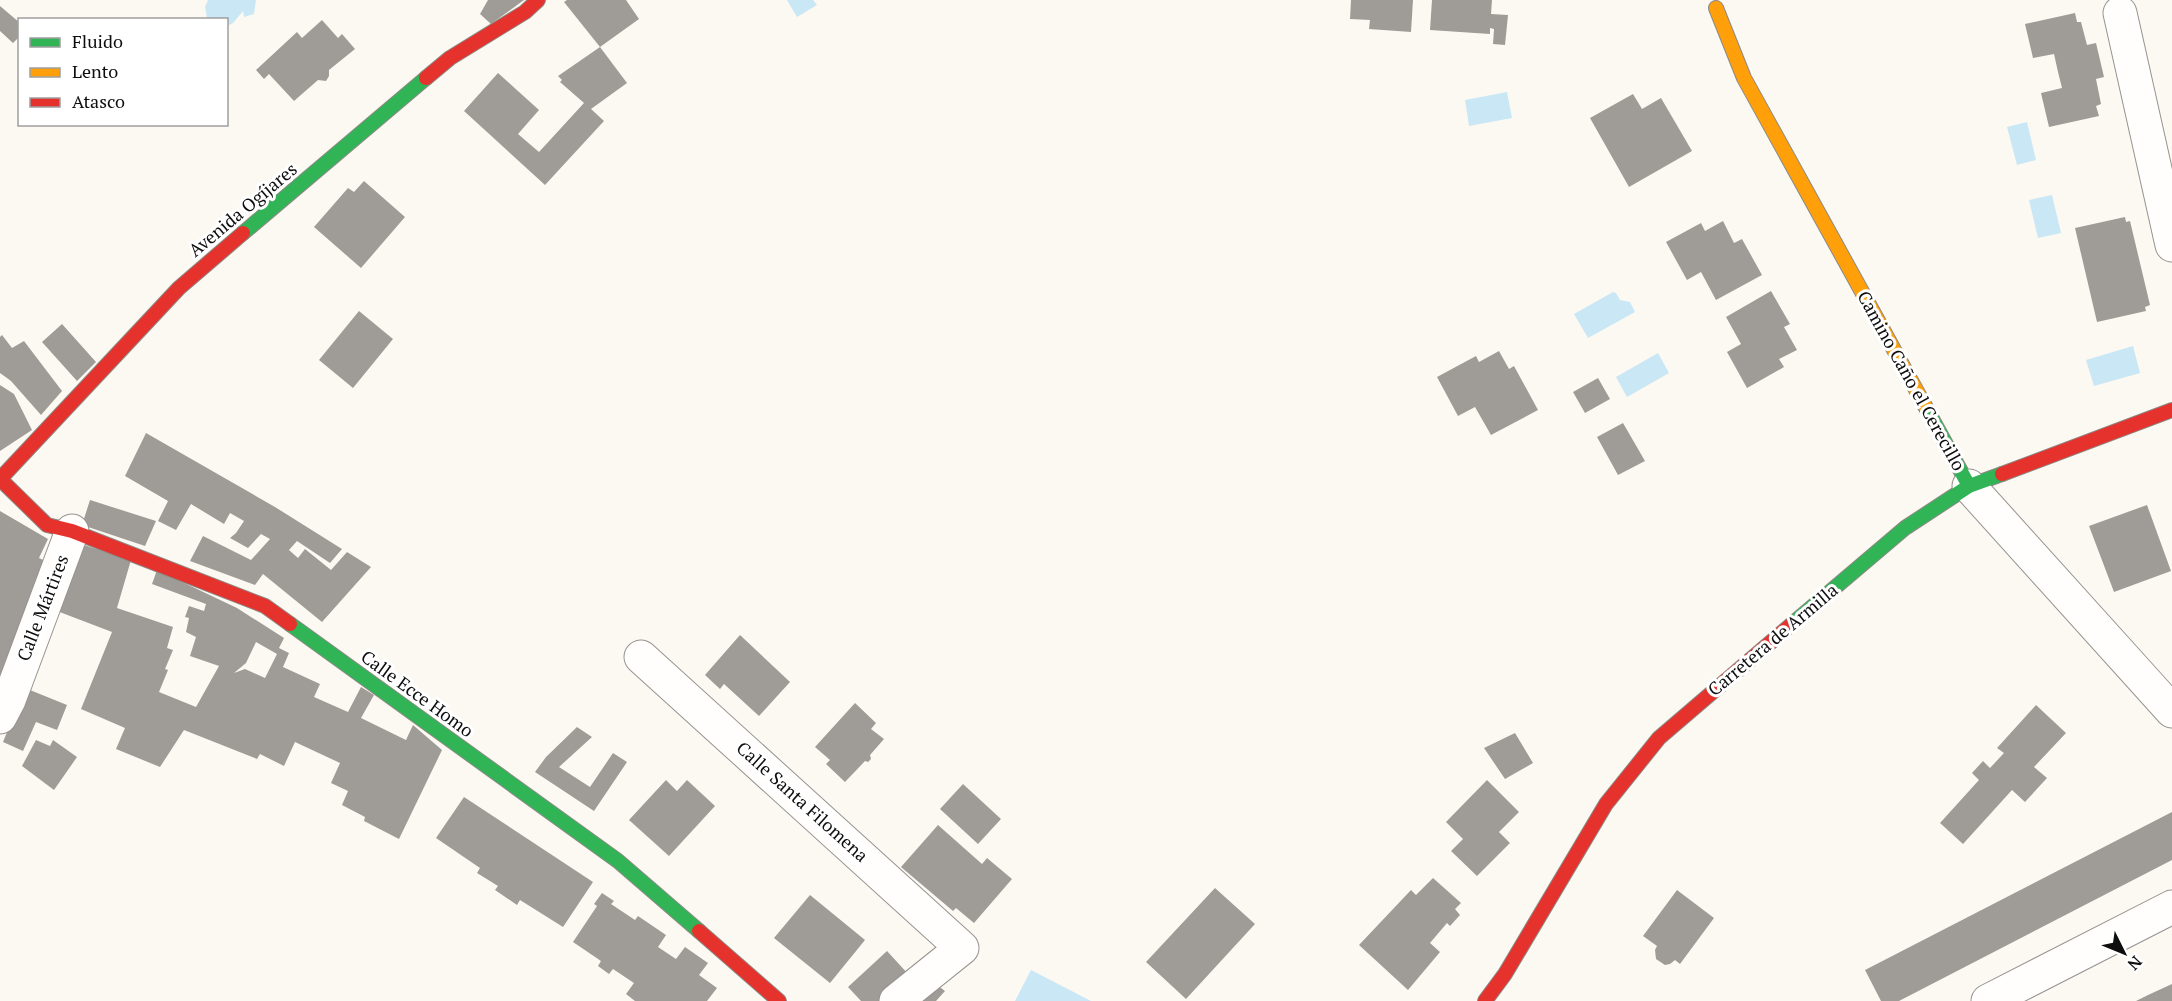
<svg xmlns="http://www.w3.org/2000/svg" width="2172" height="1001" font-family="'PT Serif',serif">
	<rect width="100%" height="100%" fill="#fcf9f2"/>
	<path fill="#cae7f5" d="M208,0H256L254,14L244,17L243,11L233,23L227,26L226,20L207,18L205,7Z
		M787,0H813L817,5L797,17Z
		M1507,92L1512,118L1469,126L1465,100Z
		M2027,122L2036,160L2017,165L2007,127Z
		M2052,195L2061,233L2038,238L2029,200Z
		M1613,292L1616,293L1620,300L1630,302L1635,312L1588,338L1574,314Z
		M2133,346L2140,373L2094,386L2086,360Z
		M1658,353L1669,373L1627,397L1616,377Z
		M1031,970L1091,1001H1015Z"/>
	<path fill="#9f9c98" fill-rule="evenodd" d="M488,0H524L491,24L480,14Z
		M567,0H626L639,19L600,47L627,83L591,109L604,121L545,185L464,111L498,73L539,110L518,134L539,152L584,103L560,82L562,80L558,76L600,47L564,2Z
		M1351,0H1413L1411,32L1369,29L1370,20L1350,19Z
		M1432,0H1492L1491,14L1508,15L1505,45L1493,44L1494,29L1490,28V34L1430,30Z
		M0,6L20,23V36L13,43L0,31Z
		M2075,13L2077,22H2081L2087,45L2096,43L2104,77L2096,79L2101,104L2096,106L2099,116L2049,127L2041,93L2062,88L2058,72L2054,54L2033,58L2025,24Z
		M322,20L338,38L342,34L355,49L329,70V76L326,81L318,80L294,101L269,74L264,79L256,70L297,32L302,38Z
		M1633,94L1642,109L1661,98L1692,151L1629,187L1590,118Z
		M364,181L405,217L361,268L314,227L348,188L354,192Z
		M2125,217L2126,222L2130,221L2150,305L2145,307L2146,311L2097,322L2075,228Z
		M1723,221L1734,243L1742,239L1762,275L1716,300L1701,272L1687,280L1666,242L1701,223L1705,231Z
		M1771,291L1790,324L1784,327L1797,350L1779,359L1784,367L1747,388L1727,352L1741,344L1726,317Z
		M359,311L393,339L353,388L319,360Z
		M62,324L96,362L77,381L42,342Z
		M2,335L12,348L24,341L62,391L41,415L11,381L0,373V337Z
		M1499,351L1509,369L1514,366L1538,410L1491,435L1475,407L1458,416L1437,377L1476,356L1479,362Z
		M1598,378L1610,399L1585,413L1573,392Z
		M0,385L14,394L32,430L0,451Z
		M1623,423L1645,461L1618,475L1597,437Z
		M146,433L275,507L342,549L330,563L297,541L289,550L298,558L305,549L331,570L347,552L371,567L322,622L263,574L255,585L190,561L203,536L251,560L270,539L261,534L248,548L230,538L236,533L244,521L230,513L224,524L191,504L176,530L158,521L168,501L125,476Z
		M90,500L156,521L145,546L82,525Z
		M2147,505L2171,571L2114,592L2089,526Z
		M0,511L48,539L39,558L54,565L0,698Z
		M84,545L131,560L117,608L173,627L167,648L173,650L165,669L168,670L159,692L196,707L219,666L190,656L196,637L186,632L189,618L185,617L189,606L204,611L206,604L152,584L157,570L237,608L284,638L279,648L289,653L283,667L320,684L314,697L348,712L361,687L374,695L361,718L406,740L413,725L442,750L399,839L364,821L365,817L342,805L348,791L331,783L340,763L295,742L284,766L260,754L257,759L184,730L160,767L116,749L125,728L81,709L112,632L57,611ZM256,642L277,654L265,678L245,669L234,673L246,663Z
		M740,635L790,682L759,716L724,684L720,689L705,675Z
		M25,688L67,705L57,730L36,722L23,751L3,742Z
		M855,703L876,723L871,729L884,739L870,755L871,759L868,762L865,761L845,782L826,764L830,760L815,747Z
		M2036,705L2066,733L2034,767L2047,778L2025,802L2012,790L1963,844L1940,823L1979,780L1972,773L1983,761L1990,768L2004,753L1997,748Z
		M577,727L592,737L559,767L590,787L613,753L627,762L594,811L535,772L546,757Z
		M1515,733L1533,763L1505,779L1484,748Z
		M36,740L50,746L53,740L77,757L54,790L22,766Z
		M666,780L677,791L687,780L715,806L669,856L629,820Z
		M1487,780L1519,812L1499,832L1510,843L1477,876L1451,851L1463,839L1446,822Z
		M963,784L1001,819L978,844L940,809Z
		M464,797L593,882L563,927L520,900L517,905L495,890L498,886L477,873L480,868L436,838Z
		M2172,812V860L1899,1001H1881L1865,970Z
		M938,825L982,864L987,858L1012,879L974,923L956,908L953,911L901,867Z
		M1433,878L1461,903L1455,909L1460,915L1450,926L1447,923L1430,943L1440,952L1408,990L1359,945L1411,890L1416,895Z
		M1215,888L1255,924L1186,999L1146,962Z
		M1677,890L1714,918L1680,964L1675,960L1670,964L1665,965L1656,959L1655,950L1657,946L1643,936Z
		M602,893L614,901L611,904L635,920L638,916L666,935L658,947L676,959L685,947L708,963L699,975L717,988L707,1001H635L626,994L634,983L613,969L609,974L598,966L601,961L573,942L597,906L594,904Z
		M810,895L865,940L830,983L774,938Z
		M887,951L909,975L880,1001H861L848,987Z
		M2172,984V1001H2136L2148,995Z
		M937,985L945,991L936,1001H917Z"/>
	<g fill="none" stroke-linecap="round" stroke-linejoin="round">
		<defs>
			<path id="street" d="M2120,13L2172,245
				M1969,486L2172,711
				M641,657L962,948L896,1001
				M0,717L9,700L72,531
				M1988,1001L2172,907"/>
			<path id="fast" d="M243,233L426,78
				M1925,406L1969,486
				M290,624L618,861L699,931
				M1792,624L1905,528L1969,486L2002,474"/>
			<path id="slow" d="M1716,8L1744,78L1925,406"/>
			<path id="jam" d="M426,78L450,58L525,12L538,0
				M2002,474L2172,410
				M0,479L47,525L72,531L265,606L290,624
				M0,479L179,288L243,233
				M699,931L779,1001
				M1485,1001L1505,974L1606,804L1659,738L1792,624"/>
		</defs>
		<use href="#street" stroke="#959491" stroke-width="35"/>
		<use href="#fast" stroke="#8c8a87" stroke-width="16"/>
		<use href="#slow" stroke="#8c8a87" stroke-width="16"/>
		<use href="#jam" stroke="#8c8a87" stroke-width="16"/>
		<use href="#street" stroke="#fffefd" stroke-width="33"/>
		<use href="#fast" stroke="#30b455" stroke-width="14"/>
		<use href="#slow" stroke="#ff9f0a" stroke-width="14"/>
		<use href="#jam" stroke="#e5322d" stroke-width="14"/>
	</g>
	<g text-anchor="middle" stroke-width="6" stroke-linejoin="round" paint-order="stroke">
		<g font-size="18" fill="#0e0e0e" stroke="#fff">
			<text transform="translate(243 210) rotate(-40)" y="6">Avenida Ogíjares</text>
			<text transform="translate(1911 381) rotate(61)" y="6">Camino Caño el Cerecillo</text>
			<text transform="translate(43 608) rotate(-69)" y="6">Calle Mártires</text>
			<text transform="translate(1773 640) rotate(-40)" y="6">Carretera de Armilla</text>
			<text transform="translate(417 694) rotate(36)" y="6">Calle Ecce Homo</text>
			<text transform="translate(802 802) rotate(42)" y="6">Calle Santa Filomena</text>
		</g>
	</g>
	<rect x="18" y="18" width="210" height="108" fill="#ffffff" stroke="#9f9f9f" stroke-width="1.5"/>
	<rect x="30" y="38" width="30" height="9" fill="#30b455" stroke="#9f9f9f" stroke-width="1.5"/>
	<text x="72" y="48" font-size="18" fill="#0e0e0e">Fluido</text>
	<rect x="30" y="68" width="30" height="9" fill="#ff9f0a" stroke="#9f9f9f" stroke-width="1.5"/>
	<text x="72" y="78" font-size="18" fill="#0e0e0e">Lento</text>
	<rect x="30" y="98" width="30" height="9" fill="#e5322d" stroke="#9f9f9f" stroke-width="1.5"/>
	<text x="72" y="108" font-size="18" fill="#0e0e0e">Atasco</text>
	<g transform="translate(2124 953) rotate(133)" stroke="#ffffff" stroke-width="4.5" paint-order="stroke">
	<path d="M0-4.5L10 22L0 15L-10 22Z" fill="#0e0e0e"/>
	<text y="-9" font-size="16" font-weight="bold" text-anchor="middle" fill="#0e0e0e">N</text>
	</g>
</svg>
